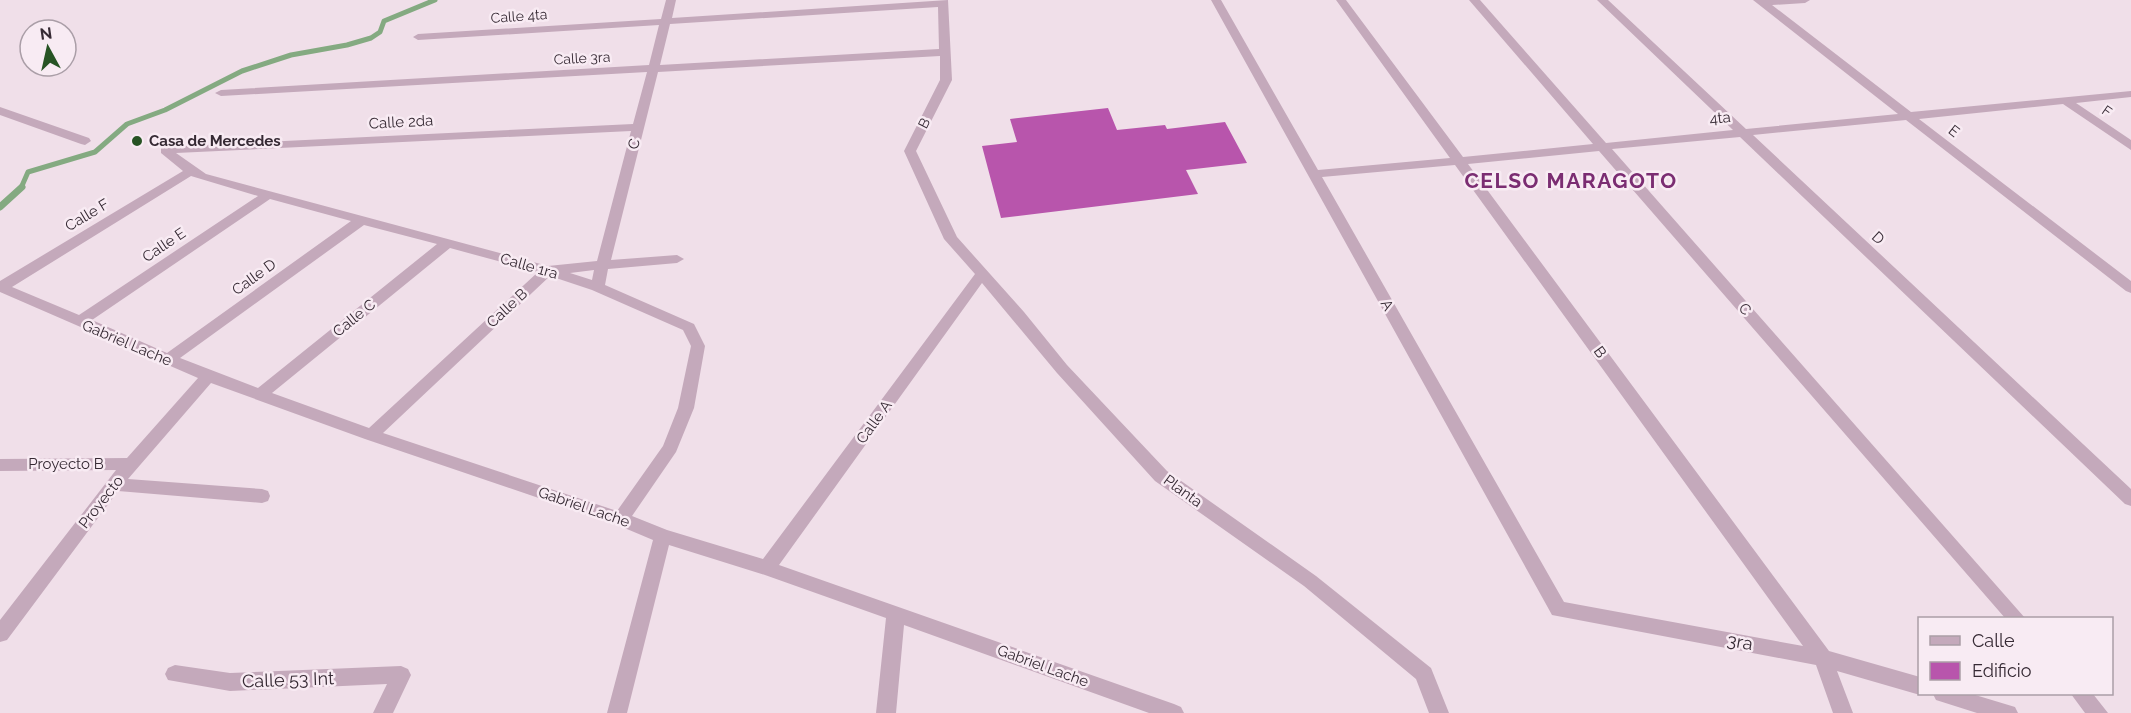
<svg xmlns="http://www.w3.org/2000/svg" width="2131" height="713" font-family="Raleway,sans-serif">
	<rect width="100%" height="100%" fill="#f0dfe9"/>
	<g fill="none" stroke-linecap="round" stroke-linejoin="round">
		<path stroke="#84aa81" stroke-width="5" d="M21,188L28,172L95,152L127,124L165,110L242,71L291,55L347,45L371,38L380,32L384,21L435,0"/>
		<path stroke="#84aa81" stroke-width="7" d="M0,207L22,187"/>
	</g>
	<path fill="#b855ac" d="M1108,108L1117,130L1165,125L1167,129L1225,122L1247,163L1186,170L1198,194L1001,218L982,146L1017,142L1010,119Z"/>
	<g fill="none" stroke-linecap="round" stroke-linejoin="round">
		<path fill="#c4a9bb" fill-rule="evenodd" d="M666,0H676L672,18L948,0L952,80L916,151L957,237L1024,312L1067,365L1167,471L1316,576L1431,668L1449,713H1429L1416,679L1304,586L1155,481L1057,373L982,283L779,565L1174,704L1181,707L1184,713H1149L904,625L896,713H876L886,618L765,575L669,545L627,713H607L653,540L615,524L365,439L211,383L128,479L262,489L268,491L270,496L268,501L262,503L118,491L7,640L0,642V620L116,470L0,471V459L127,458L198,378L0,292V281L183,171L161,153V147L633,124L647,72L221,96L215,93L221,90L649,65L659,25L418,40L413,37L418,34L661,19ZM938,7L939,49L660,65L670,24ZM940,56V80L904,151L944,239L975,274L763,559L667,530L632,516L676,452L694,408L705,346L694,324L605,285L608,269L677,263L684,259L677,255L611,260L658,72ZM631,131L597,261L548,266L206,174L176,153ZM191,176L258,196L79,315L12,287ZM270,199L351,221L167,353L92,320ZM364,225L437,244L258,388L180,358ZM450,248L538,272L369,428L272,393ZM594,270L592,280L570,273ZM550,276L592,290L683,330L691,346L678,408L663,446L617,511L383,433Z
			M1211,0H1221L1318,170L1450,158L1336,0H1346L1463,157L1593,144L1469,0H1480L1606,143L1733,130L1597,0H1608L1746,129L1898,114L1753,0H1810L1805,3L1772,5L1911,112L2131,91V97L2076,103L2131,140V150L2063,104L1919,119L2131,281V293L2126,291L1906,120L1753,135L2131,489V506L2125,504L1740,137L1612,149L2025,618H2005L1599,151L1468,164L1829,651L1920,677V694H1923L1920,695L1837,671L1853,713H1833L1816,665L1552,615ZM1455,165L1803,646L1564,602L1322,177Z
			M0,107L89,138L91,141L85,145L81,144L0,115Z
			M175,665L230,673L401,666L408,669L411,675L393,713H373L387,684L230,691L168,680L165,674L168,668Z
			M1933,694H1972L2015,707L2018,713H1977L1936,700Z
			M2071,694H2093L2108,713H2085Z"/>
	</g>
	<circle fill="#275324" stroke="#f8ebf3" stroke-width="2" cx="137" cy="141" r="6"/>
	<g text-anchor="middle" stroke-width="5" stroke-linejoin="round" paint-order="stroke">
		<g font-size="14" fill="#362a34" stroke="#f8ebf3">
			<text transform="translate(519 16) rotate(-4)" y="5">Calle 4ta</text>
			<text transform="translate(582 58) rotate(-3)" y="5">Calle 3ra</text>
			<text transform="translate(2107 111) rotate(35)" y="5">F</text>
			<text transform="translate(924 123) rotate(-63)" y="5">B</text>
		</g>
		<g font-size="15" fill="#362a34" stroke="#f8ebf3">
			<text transform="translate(1720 118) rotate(-6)" y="5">4ta</text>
			<text transform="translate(401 122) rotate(-3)" y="5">Calle 2da</text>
			<text transform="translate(1954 131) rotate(38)" y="5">E</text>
			<text transform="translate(634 144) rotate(-75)" y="5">C</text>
			<text transform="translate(87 215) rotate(-31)" y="5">Calle F</text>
			<text transform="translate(1878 238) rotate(43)" y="5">D</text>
			<text transform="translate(164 245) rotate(-34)" y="5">Calle E</text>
			<text transform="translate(529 266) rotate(16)" y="5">Calle 1ra</text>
			<text transform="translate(254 277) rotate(-36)" y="5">Calle D</text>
			<text transform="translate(1387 305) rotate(61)" y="5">A</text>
			<text transform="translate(507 308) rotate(-43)" y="5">Calle B</text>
			<text transform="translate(1745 309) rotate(49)" y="5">C</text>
			<text transform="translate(354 318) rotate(-39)" y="5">Calle C</text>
			<text transform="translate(127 343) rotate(23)" y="5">Gabriel Lache</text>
			<text transform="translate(1600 352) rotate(54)" y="5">B</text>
			<text transform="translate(874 422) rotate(-54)" y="5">Calle A</text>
			<text x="66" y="469">Proyecto B</text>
			<text transform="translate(1183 491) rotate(36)" y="5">Planta</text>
			<text transform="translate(101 502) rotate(-52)" y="5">Proyecto</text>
			<text transform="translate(584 507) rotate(19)" y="5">Gabriel Lache</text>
			<text transform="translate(1043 666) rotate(20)" y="5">Gabriel Lache</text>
		</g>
		<g font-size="15" font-weight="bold" fill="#362a34" stroke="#f8ebf3" text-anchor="start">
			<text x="149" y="146">Casa de Mercedes</text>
		</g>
		<g font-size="18" fill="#362a34" stroke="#f8ebf3">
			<text transform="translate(1740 642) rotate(10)" y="6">3ra</text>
			<text transform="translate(288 680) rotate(-2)" y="6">Calle 53 Int</text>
		</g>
		<g font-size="21" font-weight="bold" letter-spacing="1.5" fill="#7b2d72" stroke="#f8ebf3">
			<text x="1571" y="188">CELSO MARAGOTO</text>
		</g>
	</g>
	<rect x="1918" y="617" width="195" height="78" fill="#f8ebf3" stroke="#aa9ea7" stroke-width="1.5"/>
	<rect x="1930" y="636" width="30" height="9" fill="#c4a9bb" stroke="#aa9ea7" stroke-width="1.5"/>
	<text x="1972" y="647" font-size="18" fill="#362a34">Calle</text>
	<rect x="1930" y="662" width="30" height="18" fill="#b855ac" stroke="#aa9ea7" stroke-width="1.5"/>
	<text x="1972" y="677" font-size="18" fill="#362a34">Edificio</text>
	<g transform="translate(48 48) rotate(352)"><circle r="28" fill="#f8ebf3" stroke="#aa9ea7" stroke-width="1.5"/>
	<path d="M0-4.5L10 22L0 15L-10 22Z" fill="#275324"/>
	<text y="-9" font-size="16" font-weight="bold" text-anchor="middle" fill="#362a34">N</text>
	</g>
</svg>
